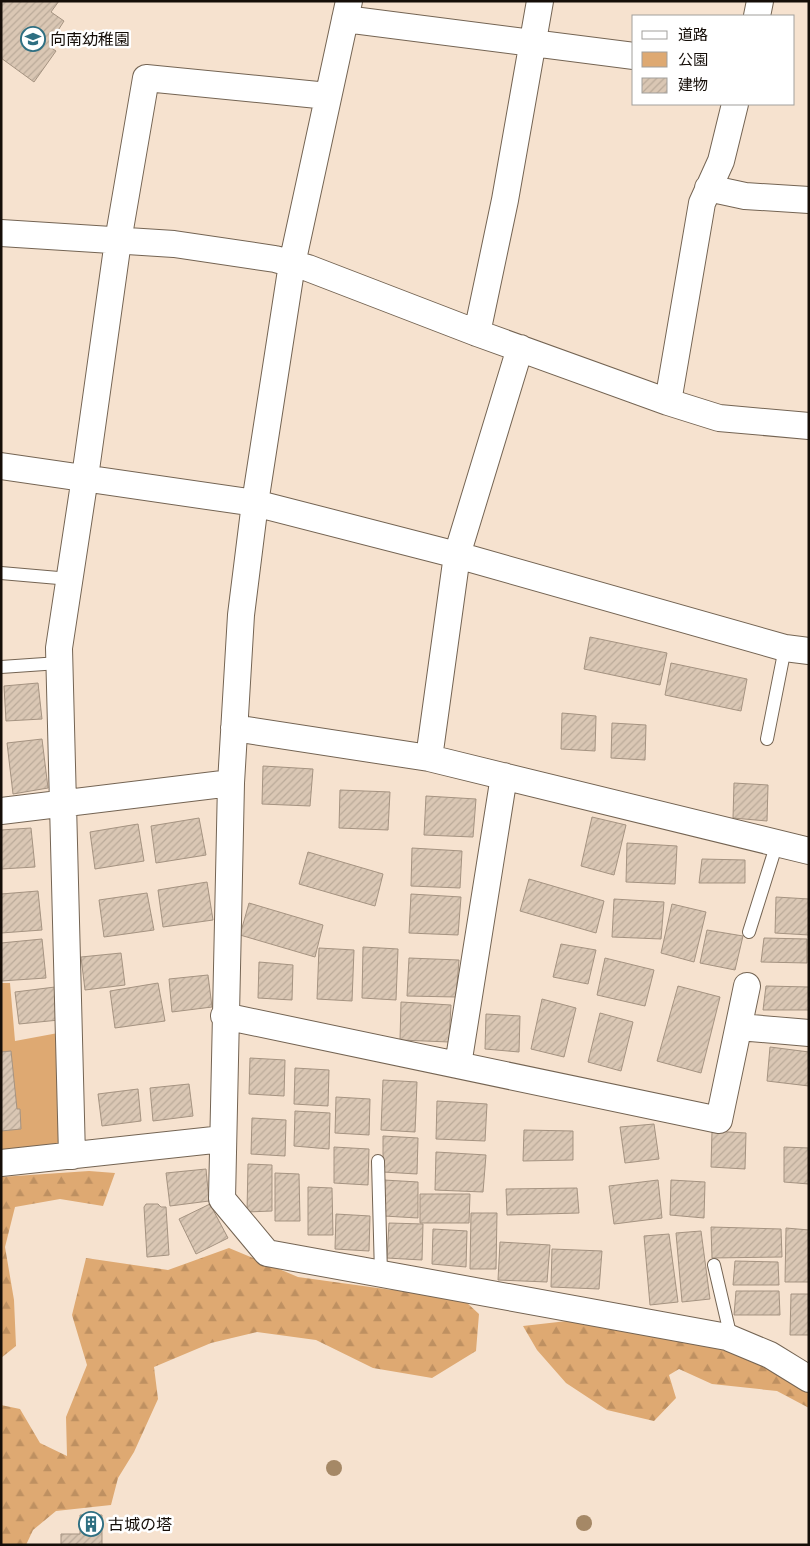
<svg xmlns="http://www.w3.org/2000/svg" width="810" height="1546" font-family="Inter,'Noto Sans JP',sans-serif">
	<defs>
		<pattern id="forest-firs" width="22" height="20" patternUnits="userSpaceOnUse" patternTransform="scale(1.25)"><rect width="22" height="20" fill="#dea972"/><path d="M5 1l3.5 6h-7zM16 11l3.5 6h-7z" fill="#be9061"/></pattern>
		<pattern id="building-hatch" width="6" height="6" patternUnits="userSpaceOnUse" patternTransform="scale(1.25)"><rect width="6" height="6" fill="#dac7b4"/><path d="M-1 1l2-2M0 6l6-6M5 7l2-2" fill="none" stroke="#baaa99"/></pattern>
	</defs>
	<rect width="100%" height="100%" fill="#f6e2cf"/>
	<path fill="url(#forest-firs)" d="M89,1171L115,1173L103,1206L60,1199L15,1207L5,1247L14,1300L16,1346L1,1358V1177Z
		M229,1248L298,1277L392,1290L452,1289L479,1314L476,1351L432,1378L373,1368L316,1340L257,1332L211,1343L154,1367L158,1399L134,1452L118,1478L111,1505L56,1511L33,1530L26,1545H1V1405L20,1409L40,1443L67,1456L66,1417L87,1365L72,1315L86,1258L168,1270Z
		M567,1321L681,1331L809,1383V1408L777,1391L712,1384L679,1369L669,1375L676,1398L654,1421L607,1410L566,1383L537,1350L523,1326Z"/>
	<path fill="#dea972" d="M1,983H10L15,1041L58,1033L63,1151L1,1156Z"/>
	<path fill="url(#building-hatch)" stroke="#a59381" d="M1,1H59L51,12L64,21L57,32L60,34L50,47L56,51L34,82L1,58Z
		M590,637L667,653L660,685L584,669Z
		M671,663L747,679L741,711L665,695Z
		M38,683L42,719L6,721L4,686Z
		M562,713L596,716L595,751L561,749Z
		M612,723L646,725L645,760L611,758Z
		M42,739L48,788L13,794L7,743Z
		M263,766L313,769L310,806L262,804Z
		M734,783L768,785L767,821L733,818Z
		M340,790L390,792L388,830L339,828Z
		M426,796L476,799L473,837L424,835Z
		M592,817L626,825L614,875L581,866Z
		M199,818L206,855L156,863L151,826Z
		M138,824L144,861L95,869L90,832Z
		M31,828L35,867L1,869V830Z
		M627,843L677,846L675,884L626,882Z
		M412,848L462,851L460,888L411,886Z
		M308,852L383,874L375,906L299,884Z
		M702,859L745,860V883H699Z
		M529,879L604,901L596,933L520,911Z
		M207,882L213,920L163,927L158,890Z
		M38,891L42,930L1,933V894Z
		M147,893L154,930L104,937L99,900Z
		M411,894L461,897L458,935L409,933Z
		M776,897L809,899V935L775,933Z
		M614,899L664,902L661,939L612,937Z
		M249,903L323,925L315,957L240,935Z
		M672,904L706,912L694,962L661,953Z
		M707,930L743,936L735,970L700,963Z
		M764,938L807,939V963L761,962Z
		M42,939L46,978L1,981V943Z
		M561,944L596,950L588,984L553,977Z
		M363,947L398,949L396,1000L362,998Z
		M319,948L354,950L352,1001L317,999Z
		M121,953L125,985L85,990L81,957Z
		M409,958L459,960L456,997L407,996Z
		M605,958L654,970L645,1006L597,995Z
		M259,962L293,965L292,1000L258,998Z
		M208,975L212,1007L172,1012L169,979Z
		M158,983L165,1021L115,1028L110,991Z
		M678,986L720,997L701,1073L657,1061Z
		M766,986L809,987V1010H763Z
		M55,987L59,1020L19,1024L15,992Z
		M542,999L576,1008L564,1057L531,1049Z
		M401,1002L451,1005L449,1042L400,1040Z
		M600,1013L633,1022L621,1071L588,1062Z
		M486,1014L520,1016L519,1052L485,1049Z
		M770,1047L809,1052V1086L767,1081Z
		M11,1051L17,1109H20L21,1129L1,1131V1052Z
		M250,1058L285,1060L284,1096L249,1094Z
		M295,1068L329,1070L328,1106L294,1104Z
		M383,1080L417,1082L415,1132L381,1130Z
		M189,1084L193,1116L153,1121L150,1088Z
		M138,1089L141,1121L102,1126L98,1094Z
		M336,1097L370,1099L369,1135L335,1133Z
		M437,1101L487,1104L485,1141L436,1139Z
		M295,1111L330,1113L329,1149L294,1146Z
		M252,1118L286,1120L285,1156L251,1154Z
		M654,1124L659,1159L625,1163L620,1127Z
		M524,1130L573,1131V1160L523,1161Z
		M712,1131L746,1133L745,1169L711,1167Z
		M383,1136L418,1138L417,1174L383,1172Z
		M334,1147L369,1149L368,1185L334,1183Z
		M784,1147L809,1148V1184L784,1182Z
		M436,1152L486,1155L483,1192L435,1190Z
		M248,1164L272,1165V1211L247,1212Z
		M206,1169L209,1201L170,1206L166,1173Z
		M275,1173L299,1174L300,1221H275Z
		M384,1180L418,1182V1218L384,1216Z
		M658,1180L662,1218L614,1224L609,1186Z
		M671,1180L705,1182L704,1218L670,1215Z
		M308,1187L332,1188L333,1235H308Z
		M577,1188L579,1213L507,1215L506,1189Z
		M420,1194H470L469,1223H420Z
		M146,1204H158L161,1207H166L169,1255L147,1257L144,1207Z
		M210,1204L228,1238L196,1254L179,1219Z
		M471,1213H497L496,1269H470Z
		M336,1214L370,1216L369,1251L335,1249Z
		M389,1223L423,1224L422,1260L387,1258Z
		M711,1227L781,1229L782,1257L712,1258Z
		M786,1228L809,1230V1282H785Z
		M433,1229L467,1231L466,1267L432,1264Z
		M701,1231L710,1299L682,1302L676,1233Z
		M669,1234L678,1302L650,1305L644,1236Z
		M500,1242L550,1245L547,1282L498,1280Z
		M552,1249L602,1251L599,1289L551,1287Z
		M735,1261L778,1262L779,1285H733Z
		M736,1291H779L780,1315H734Z
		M791,1294H809V1335H790Z
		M80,1515H102V1545H61V1534H80Z"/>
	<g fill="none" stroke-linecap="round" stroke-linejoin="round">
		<defs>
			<path id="service" d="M1,573L70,579
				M1,667L59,663
				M767,739L785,648
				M749,932L777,843
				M378,1161L381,1274
				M714,1265L731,1338"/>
			<path id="minor" d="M349,1L292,264L255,503L241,615L231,783L222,1199L267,1253L727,1337L770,1355L809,1379
				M757,16L760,1
				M345,19L634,56
				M708,188L745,196L809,200
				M1,233L174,244L275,259L308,268L477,333L668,402L719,418L809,426
				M477,333L505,200L540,1
				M668,402L702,203L721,161L735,104
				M1,466L255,503L457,555L785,648L809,651
				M234,728L429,758L809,851
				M429,758L457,555L520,348
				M1,811L231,783
				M224,1016L719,1120L747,986
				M739,1027L809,1033
				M458,1065L504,776
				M72,1156L59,648L85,477L118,241L146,78L328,96
				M1,1163L223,1139"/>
		</defs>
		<use href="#service" stroke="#746453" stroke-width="14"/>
		<use href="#minor" stroke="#746453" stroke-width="28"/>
		<use href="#service" stroke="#fff" stroke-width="12"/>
		<use href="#minor" stroke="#fff" stroke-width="26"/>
	</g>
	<g fill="#a58866">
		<circle cx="334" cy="1468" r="8"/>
		<circle cx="584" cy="1523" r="8"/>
	</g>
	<defs>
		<symbol id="school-ring" viewBox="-11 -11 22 22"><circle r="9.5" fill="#fff" stroke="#2e6f82" stroke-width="1.5"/><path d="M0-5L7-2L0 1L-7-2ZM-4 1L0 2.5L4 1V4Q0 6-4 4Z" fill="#2e6f82"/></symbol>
		<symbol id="building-ring" viewBox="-11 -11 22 22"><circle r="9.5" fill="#fff" stroke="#2e6f82" stroke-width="1.5"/><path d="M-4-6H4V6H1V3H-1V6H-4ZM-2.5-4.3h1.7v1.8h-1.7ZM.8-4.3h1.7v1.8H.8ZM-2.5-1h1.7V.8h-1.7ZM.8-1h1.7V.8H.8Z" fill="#2e6f82"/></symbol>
	</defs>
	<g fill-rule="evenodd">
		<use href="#school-ring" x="19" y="25" width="28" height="28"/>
		<use href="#building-ring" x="77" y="1510" width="28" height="28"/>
	</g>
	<g text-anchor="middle" stroke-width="5" stroke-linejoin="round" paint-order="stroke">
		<g font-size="16" fill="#150e08" stroke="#fff" text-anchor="start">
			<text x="50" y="45">向南幼稚園</text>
			<text x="108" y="1530">古城の塔</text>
		</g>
	</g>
	<rect width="810" height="1546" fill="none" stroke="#150e08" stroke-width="5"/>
	<rect x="632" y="15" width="162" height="90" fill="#ffffff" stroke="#a19f9c"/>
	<rect x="642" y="31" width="25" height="8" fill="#ffffff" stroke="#a19f9c"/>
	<text x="678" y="40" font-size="15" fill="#150e08">道路</text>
	<rect x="642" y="52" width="25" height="15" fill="#dea972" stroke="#a19f9c"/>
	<text x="678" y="65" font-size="15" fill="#150e08">公園</text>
	<rect x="642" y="78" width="25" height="15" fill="url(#building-hatch)" stroke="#a19f9c"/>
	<text x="678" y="90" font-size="15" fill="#150e08">建物</text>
</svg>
